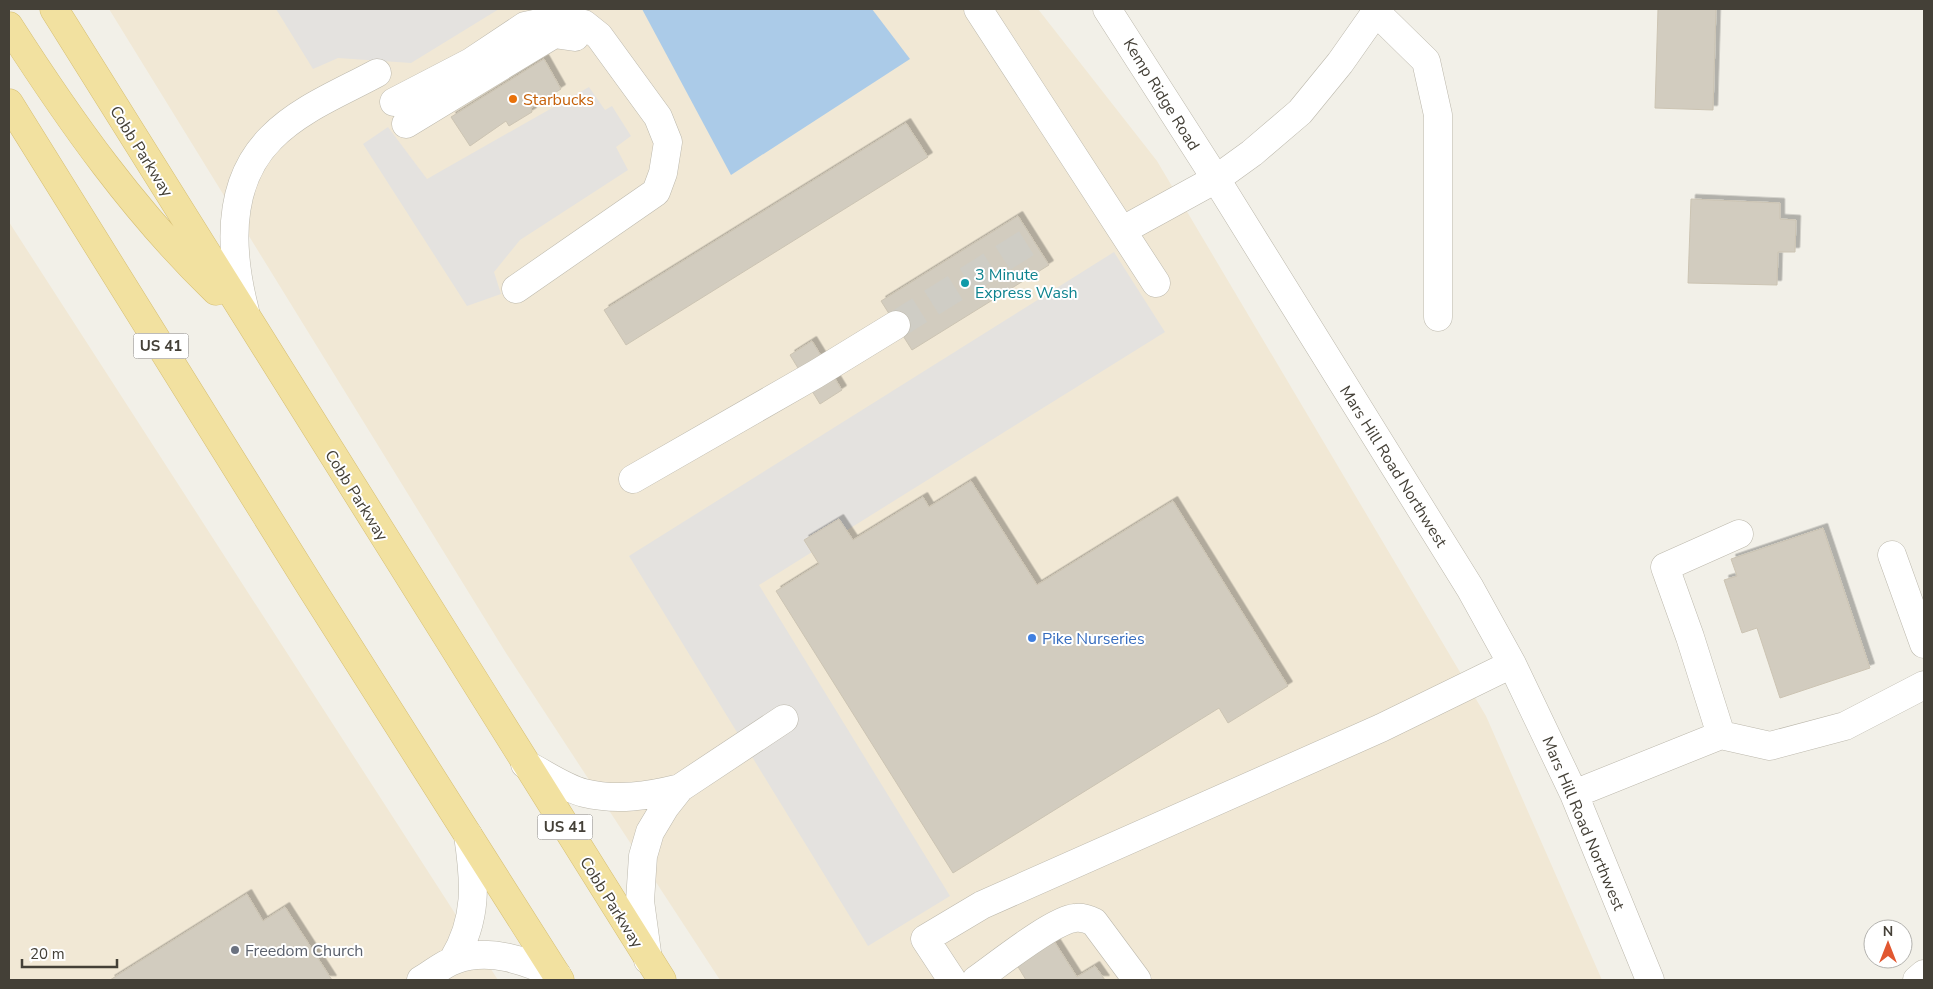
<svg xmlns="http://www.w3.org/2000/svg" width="1933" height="989" font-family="'Nunito Sans',sans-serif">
	<defs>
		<filter id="shadow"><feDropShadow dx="4.5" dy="-4.5" stdDeviation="0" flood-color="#0004"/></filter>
	</defs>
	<rect width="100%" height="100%" fill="#f2f0e8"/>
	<path fill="#f1e8d5" d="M109,9H1038L1157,161L1486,716L1602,980H720L506,653Z
		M9,222L498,980H9Z"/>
	<path fill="#e4e2df" d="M276,9H499L411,63L338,58L313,69Z
		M589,87L605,110L612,106L631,136L616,147L628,170L520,240L494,272L501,294L467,306L363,144L388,127L427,179Z
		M1114,252L1165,332L759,585L950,896L868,946L629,556Z"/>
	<path fill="#abcbe8" d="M642,9H872L910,59L731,175Z"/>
	<path fill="#d2ccbf" stroke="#ccc4b3" filter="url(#shadow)" d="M1658,9H1716L1713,110L1655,108Z
		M544,59L561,89L531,108L532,112L509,126L506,121L470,146L451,117Z
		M906,123L928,157L626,345L604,310Z
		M1691,199L1780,203V219L1796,220L1795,252H1778L1777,285L1688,283Z
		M1018,216L1049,265L912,350L881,301Z
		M812,341L842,390L820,404L790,355Z
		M971,481L1037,585L1173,501L1288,686L1228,723L1219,708L953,873L776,591L819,564L804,540L839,519L853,540L923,497L929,507Z
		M1823,528L1870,668L1780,698L1757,628L1742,633L1724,580L1737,576L1731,559Z
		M247,894L263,921L285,907L332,980H110Z
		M1054,941L1077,977L1095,966L1105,980H1026L1017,965Z"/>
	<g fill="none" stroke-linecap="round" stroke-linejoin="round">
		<path stroke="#cfcdc5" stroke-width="28" stroke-dasharray="28 14" stroke-linecap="butt" d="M896,325L1033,239"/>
		<defs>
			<path id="minor" d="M978,9L1156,283
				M1107,9L1216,179L1470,588L1512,664L1574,794L1650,980
				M1376,12L1426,61L1438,115V317
				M394,102L471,62L525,26L558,19L584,24L599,36L658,117L668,142L663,173L656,192L516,289
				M406,124L554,34L575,37
				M1123,230L1216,179L1252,153L1300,112L1340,63L1378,9
				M245,311C230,253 225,184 271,138C299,109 342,92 377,73
				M633,479L816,374L896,325
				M1892,555L1924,644
				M1721,735L1770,746L1845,726L1924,685
				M525,764C544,773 564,788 584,793C617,801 648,796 680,788
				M1574,794L1721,735L1690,637L1665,567L1739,534
				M453,960C478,919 475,882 468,835
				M648,960L640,901L643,856L650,832L665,807L680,788L784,719
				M421,980C432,974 443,964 455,960C489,947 526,961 557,975
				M952,980L925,939L982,905L1381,728L1512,664
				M976,980C996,966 1053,920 1075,918C1082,917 1088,919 1094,922L1137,980
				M1917,980L1924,974"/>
			<path id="major" d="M54,9L662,980
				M9,26C70,121 135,213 216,291
				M9,103L312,589L560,980"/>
		</defs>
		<use href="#minor" stroke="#bcb8ac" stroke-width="29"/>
		<use href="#major" stroke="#d6bf72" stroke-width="29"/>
		<use href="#minor" stroke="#fff" stroke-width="28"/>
		<use href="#major" stroke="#f2e1a0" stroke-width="28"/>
	</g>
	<circle fill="#e8710a" stroke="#fff" stroke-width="2" cx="513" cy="99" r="5"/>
	<circle fill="#0f9aa8" stroke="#fff" stroke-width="2" cx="965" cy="283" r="5"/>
	<circle fill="#3f7fe0" stroke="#fff" stroke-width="2" cx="1032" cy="638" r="5"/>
	<circle fill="#6b7280" stroke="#fff" stroke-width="2" cx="235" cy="950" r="5"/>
	<g text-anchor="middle" stroke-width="4" stroke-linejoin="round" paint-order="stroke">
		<g fill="#fff" stroke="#7c7973" stroke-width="1">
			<rect x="133.5" y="333.5" width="55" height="25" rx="4"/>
			<rect x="537.5" y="814.5" width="55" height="25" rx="4"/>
		</g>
		<g font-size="15" font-weight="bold" fill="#444037">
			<text x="161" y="351">US 41</text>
			<text x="565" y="832">US 41</text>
		</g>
		<g font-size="16" fill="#444037" stroke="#fff">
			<text transform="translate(1162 94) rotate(58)" y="6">Kemp Ridge Road</text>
			<text transform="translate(142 151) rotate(58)" y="6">Cobb Parkway</text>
			<text transform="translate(1394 466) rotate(58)" y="6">Mars Hill Road Northwest</text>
			<text transform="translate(357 495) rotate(58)" y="6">Cobb Parkway</text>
			<text transform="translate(1584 823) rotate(67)" y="6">Mars Hill Road Northwest</text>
			<text transform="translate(612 902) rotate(58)" y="6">Cobb Parkway</text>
		</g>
		<g font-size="16" fill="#c56008" stroke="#fff" text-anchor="start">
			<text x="523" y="105">Starbucks</text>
		</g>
		<g font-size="16" fill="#0d838f" stroke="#fff" text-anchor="start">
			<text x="975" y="280">3 Minute<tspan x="975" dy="18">Express Wash</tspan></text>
		</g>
		<g font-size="16" fill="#366cbe" stroke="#fff" text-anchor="start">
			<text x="1042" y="644">Pike Nurseries</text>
		</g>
		<g font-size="16" fill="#5b616d" stroke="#fff" text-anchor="start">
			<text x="245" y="956">Freedom Church</text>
		</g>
	</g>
	<rect width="1933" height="989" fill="none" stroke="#444037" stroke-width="20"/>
	<g transform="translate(1888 944)"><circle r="24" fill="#ffffff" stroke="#b4b3af"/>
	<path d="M0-4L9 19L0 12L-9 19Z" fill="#e15730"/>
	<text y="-8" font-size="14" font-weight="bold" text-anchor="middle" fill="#444037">N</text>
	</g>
	<path d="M22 959v8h95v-8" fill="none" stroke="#444037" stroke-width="2.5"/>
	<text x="30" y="959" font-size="15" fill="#444037" stroke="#ffffff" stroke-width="4" paint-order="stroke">20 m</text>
</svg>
